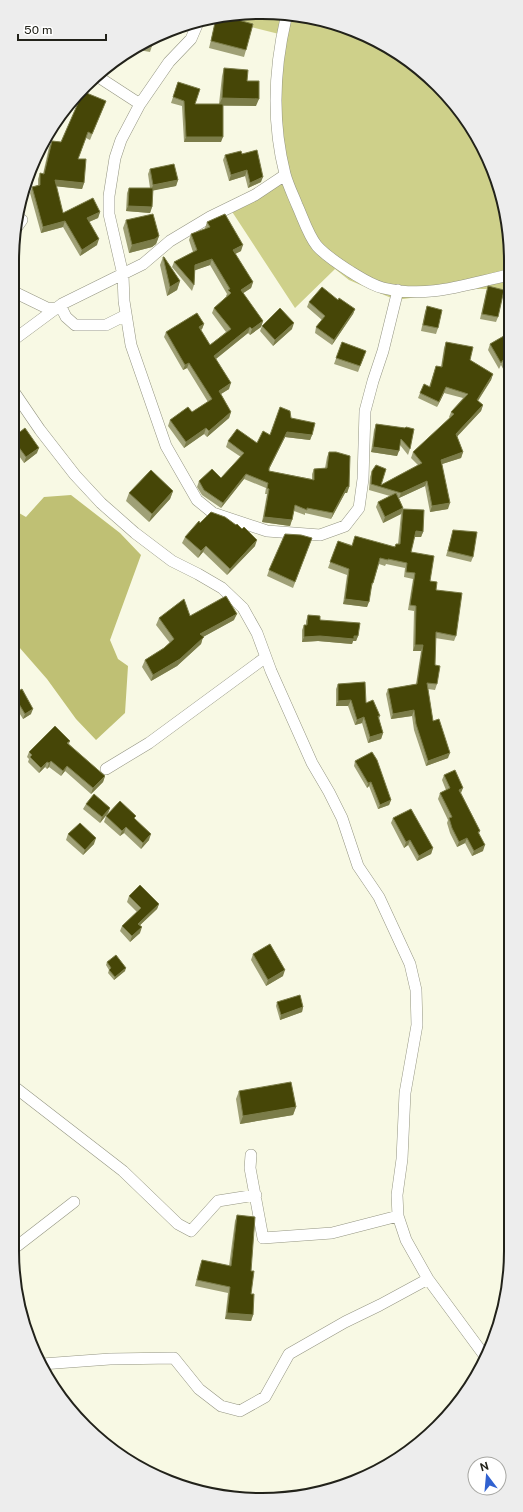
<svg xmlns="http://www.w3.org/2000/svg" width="523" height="1512" font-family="'Public Sans',sans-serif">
	<rect width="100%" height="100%" fill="#f8f9e4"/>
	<path fill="#ced08a" d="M229,14L326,20L386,46L449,97L485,151L509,229V289H475L396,300L349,280L335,269L295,308L227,204L285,179L276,124L283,35L216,18Z"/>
	<path fill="#bfc074" d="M71,495L120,533L141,555L110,640L118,659L128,666L125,713L96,740L76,719L47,679L12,639V509L26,517L44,497Z"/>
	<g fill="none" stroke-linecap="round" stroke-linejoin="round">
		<defs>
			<path id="minor" d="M286,18C274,69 272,123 285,174C288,185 293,195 297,205C303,218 308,235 317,246C326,256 340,265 351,272C361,278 371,285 383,288C429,299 466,284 509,275
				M197,25L191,39L169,62L140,104L121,140L115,158L109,196V214L123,275L124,301L131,345L166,446L197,500L213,513L267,531L320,535L345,526L359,508L363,479L365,411L373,381L383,351L398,290
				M100,78L140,104
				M17,227L22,220
				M12,291L47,308L62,309L66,317L75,325H106L126,315
				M12,341L62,304L143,264L170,241L210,217L255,195L285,175
				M12,389L40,430L75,475L101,503L135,533L172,561L198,574L222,588L243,608L257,633L271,671L312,763L329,792L342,818L358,866L379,897L410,964L416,990L417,1025L405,1093L402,1159L397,1195L398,1216L406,1240L428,1279L484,1355
				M106,769L149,743L266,657
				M12,1085L123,1171L178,1224L191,1231L218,1201L256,1195
				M251,1155L250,1168L263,1238L332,1233L398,1216
				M12,1250L74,1202
				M42,1364L110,1359L174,1358L199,1389L221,1406L240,1411L265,1397L289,1354L345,1322L380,1305L428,1279"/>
		</defs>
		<use href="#minor" stroke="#949582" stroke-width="12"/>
		<use href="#minor" stroke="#fff" stroke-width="11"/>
	</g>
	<path fill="#9fa076" d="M223,16L246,50L244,57L209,48L216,19Z
		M183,30L181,34L173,33Z
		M153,40L152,46L150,52L133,49L137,46Z
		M224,68L247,81L256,106H223L221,142H184L182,106L171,103L178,82L195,104H219L222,76Z
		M106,101L90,140L86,138L78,159L84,183L82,189L56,186L63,213L100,212L98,218L89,222L97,245L80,256L63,227L41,233L30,193L32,187L38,185V179L40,173L43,174L49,147L52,141L61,142Z
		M242,154L261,182L248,188L245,176L229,181L223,160L225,155Z
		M150,169L178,180L176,186L153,190L152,207L150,213L126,211L127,193L129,188H150L148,174Z
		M126,220L159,236L156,244L152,247L129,253L123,228Z
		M207,222L241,251L235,254L253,282L251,288L243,293L263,321L261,327L250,335L248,333L216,359L229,389L221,394L231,412L229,418L207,437L204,434L184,448L168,426L170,420L192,412L208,402L187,368L183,370L164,337L166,332L204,324L202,329L201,330L210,345L226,332L212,313L214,308L227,296H226L227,294L210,265L195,270L194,285L192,291L172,267L174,262L193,252L189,240L191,234L206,229L205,228Z
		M163,257L180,281L177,290L167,296L160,265Z
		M488,286L498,317L496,322L480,319L486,292Z
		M338,300L355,309L353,314L332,345L315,333L316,327L322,320L307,307L309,302Z
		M427,306L438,328L436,334L421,331L425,312Z
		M509,313V332L503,320L505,315Z
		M262,326L292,329L273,346L260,331Z
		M509,333V380L501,365L499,369L488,350L490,344Z
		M342,342L366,351L358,372L334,364Z
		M446,342L470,360L493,374L491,380L478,401L483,405L481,411L457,436L463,452L461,458L442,464L448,509L430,512L425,486L399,498L403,508V509L423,532L421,537H414L411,552L436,590L456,636L454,641L435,638V665L437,684L435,690L428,689L433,721L448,758L426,766L414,730L412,716L391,719L386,694L388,689L416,684L421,651H413L414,611L408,610L413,579L404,577L405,568L386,564L385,566L379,564L373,583L371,589L367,607L343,604L347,575L328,568L338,541L352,545L394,547L396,544H398L401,514L383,523L376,507L378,502L390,496L369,490L370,477L372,471L381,485L418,465L411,458L413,452L450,418L449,417L451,412L463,398L444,393L437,407L418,398L420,393L429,387L436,366L441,367L444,348Z
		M291,418L312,435L310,440L285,437L269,469V471L312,479V474L314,469L325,468L327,457L329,452L349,487L347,493H345L331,519L305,513V515L294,511L290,526L262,522L267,494H265L266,488L244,479L221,508L202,495L197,487L199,481L221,478L241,457L226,447L228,441L257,443L270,435Z
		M376,424L405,428L410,449L408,455L400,445L397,456L371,452L374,430Z
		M12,437L37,453L24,463L12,446Z
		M173,491L170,499L149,522L126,501L129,493Z
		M200,523L255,546L227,575L203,552L198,558L182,543L185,537Z
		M453,530L473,557L471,562L446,556L452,534Z
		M312,538L293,588L267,576L269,570Z
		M308,615L320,620L358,636L356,641H353L352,644L318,641L302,642V630L304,625H306V621Z
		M190,616L234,620L203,637L201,644L177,666L151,681L142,667L145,660L164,648L170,643L156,625L159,618Z
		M338,684L366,703L380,716L379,719L383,733L381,739L368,743L362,723L355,725L348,706H336V689Z
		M13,694L31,714L23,719L12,701V697Z
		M70,741L69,744L105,776L103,782L91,794L65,771L61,776L49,767L47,769L45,767L39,773L28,762L29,759L27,757L29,752Z
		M355,761L391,800L389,805L378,809L369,786L367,788L354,766Z
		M444,775L461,793L480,831L479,834L483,851L472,856L465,843L457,847L450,833L447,823L448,820L438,799L440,793L446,790L442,780Z
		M86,804L110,808L108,813L100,823L83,809Z
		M106,816L135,819L149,840L141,849L124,833L120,836L104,822Z
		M393,818L433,848L431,854L417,861L408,845L404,848L391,823Z
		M68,834L94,844L83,855L66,840Z
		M129,896L159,904L157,909L140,925V933L130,942L120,931L122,926L137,912L127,902Z
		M253,954L283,976L266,986L251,960Z
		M107,962L125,971L114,980L108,973L109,970L106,965Z
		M277,1002L303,1007L302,1012L280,1020L276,1006Z
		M239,1091L296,1107L293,1115L240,1124L236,1099Z
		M237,1215L251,1271V1294L253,1315L251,1321L225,1319L228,1293L195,1286L200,1265L202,1260L229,1266L235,1221Z"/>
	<path fill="#7b7c49" d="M222,98L259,99L256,106L219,105Z
		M186,137H223L221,142H184Z
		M247,170L245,176L229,181L231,175Z
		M263,177L261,182L248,188L250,183Z
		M55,180L84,183L82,189L53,186Z
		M178,180L176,186L151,191L153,185Z
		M128,206L152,207L150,213L126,211Z
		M100,212L98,218L84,224L87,218Z
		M65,221L63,227L41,233L43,227Z
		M159,236L156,244L152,247L129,253L132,245Z
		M99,239L97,245L80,256L82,250Z
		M243,245L241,251L231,256L233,250Z
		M212,259L210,265L193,271L195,265Z
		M180,281L177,290L167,296L170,287Z
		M253,282L251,288L239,296L241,290Z
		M355,309L353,314L332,345L334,340Z
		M263,321L261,327L250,335L252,329Z
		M294,323L292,329L273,346L275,340Z
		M204,324L202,329L197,333L199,327Z
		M250,327L248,333L212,362L214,356Z
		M189,363L187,368L183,370L185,365Z
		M493,374L491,380L475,405L477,400Z
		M231,383L229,389L216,397L219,391Z
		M446,387L444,393L437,407L439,402Z
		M483,405L481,411L454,440L456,434Z
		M231,412L229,418L207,437L209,431Z
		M206,428L204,434L184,448L186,442Z
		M287,432L312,435L310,440L285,437L267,473L269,468Z
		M373,447L399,451L397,456L371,452Z
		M39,448L37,453L24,463L26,457Z
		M463,452L461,458L439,465L441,460Z
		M246,474L244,479L221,508L223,503Z
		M427,481L425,486L399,498L401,493Z
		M347,487H349L347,493H345L331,519L333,513Z
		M173,491L170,499L149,522L152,514Z
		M450,503L448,509L430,512L432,506Z
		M403,508L401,514L383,523L385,517Z
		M264,517L292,520L290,526L262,522Z
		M416,531L423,532L421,537H414Z
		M257,540L255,546L227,575L230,569Z
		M206,546L203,552L198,558L201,551Z
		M345,599L369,602L367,607L343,604Z
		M237,614L234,620L203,637L201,644L177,666L151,681L153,675L200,634Z
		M320,636H358L356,641H353L352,644L318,641L302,642L304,637Z
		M415,645H423L421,651H413Z
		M351,700L348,706H336L338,701Z
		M33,709L31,714L23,719L25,714Z
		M414,710L412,716L391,719L393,714Z
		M364,717L362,723L355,725L357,720Z
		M383,733L381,739L368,743L370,737Z
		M450,753L448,758L426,766L428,761Z
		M51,761L49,767L47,769L49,763Z
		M47,762L45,767L39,773L41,768Z
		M67,766L65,771L61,776L63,771Z
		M105,776L103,782L91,794L93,788Z
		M371,782L369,786L367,788L368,783Z
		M463,788L461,793L459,790Z
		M391,800L389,805L378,809L380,805Z
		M110,808L108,813L100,823L102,817Z
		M126,827L124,833L120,836L122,831Z
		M151,834L149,840L141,849L143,843Z
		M96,838L94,844L83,855L85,850Z
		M467,838L465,843L457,847L459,842Z
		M410,840L408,845L404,848L406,842Z
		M485,845L483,851L472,856L474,851Z
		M433,848L431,854L417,861L419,856Z
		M159,904L157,909L136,929L138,924Z
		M142,927L140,933L130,942L132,936Z
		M126,968L125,971L114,980L115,977Z
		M285,970L283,976L266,986L268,980Z
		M303,1007L302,1012L280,1020L281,1015Z
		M296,1107L293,1115L240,1124L243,1116Z
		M227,1313L253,1315L251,1321L225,1319Z"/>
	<path fill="#464607" stroke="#7b7c49" d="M223,16L253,24L246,50L211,41L216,18Z
		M153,40L152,46L140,44Z
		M224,68L248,70L247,81H259V99L222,98Z
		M178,82L200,89L195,104H223V137H186L184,101L173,97Z
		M84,92L106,101L92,134L88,132L78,159H86L84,183L55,180L63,213L93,198L100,212L87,218L99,239L82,250L65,221L43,227L32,187L40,185V173L44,174L52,141L61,142L82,94Z
		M257,150L263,177L250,183L247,170L231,175L225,155L241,151L242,154Z
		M174,164L178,180L153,185L150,169Z
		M129,188H153L152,207L128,206Z
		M153,214L159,236L155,239L132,245L126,220Z
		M225,214L243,245L233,250L253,282L241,290L263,321L252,329L250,327L214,356L231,383L219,391L231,412L209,431L206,428L186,442L170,420L188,407L192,412L212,399L189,363L185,365L166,332L197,313L204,324L199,327L210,345L231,329L214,308L231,293L228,290L230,289L212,259L195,265L194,285L174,262L197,250L191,234L210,227L207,222Z
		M163,257H164L180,281L170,287Z
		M488,286L504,290L498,317L482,314Z
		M322,287L338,300L339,298L355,309L334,340L316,327L325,316L309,302Z
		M427,306L442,310L438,328L423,325Z
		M280,308L294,323L275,340L262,326Z
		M509,313V323L505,315Z
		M509,333V371L503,360L501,363L490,344Z
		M342,342L366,351L360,366L336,358Z
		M446,342L473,347L470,360L493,374L477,400L483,405L456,434L463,452L441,460L450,503L432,506L427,481L401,493L371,484L372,471L376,465L386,469L381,485L422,463L413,452L454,414L451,412L468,394L446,387L439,402L420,393L424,384L430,387L436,366L442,367Z
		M280,407L290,411L291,418L315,423L312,435L287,432L269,468V471L314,480V469L327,468L329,452H336L350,456L349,487H347L333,513L307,508V510L295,505L292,520L264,517L269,489L267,488L268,483L246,474L223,503L204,490L199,481L212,469L221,478L244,453L228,441L237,429L257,443L263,431L270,435Z
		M376,424L405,428L406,427L414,429L410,449L401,439L399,451L373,447Z
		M25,428L39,448L26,457L12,438Z
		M151,470L173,491L152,514L129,493Z
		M396,493L403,508L385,517L378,502Z
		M403,509L424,510L423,532L416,531L411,552L434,556L430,581L437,582L436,590L462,593L456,636L436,632L435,665L440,666L437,684L427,683L433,721L439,719L450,753L428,761L416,724L414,710L393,714L388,689L417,684L423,645H415L416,606L410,605L415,573L406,572L407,563L388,559V560L380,558L373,583H372L369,602L345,599L349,569L330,562L338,541L352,546L355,536L395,547L396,544H400Z
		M211,512L225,517L236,525L237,524L242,529L244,527L257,540L230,569L206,546L201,551L185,537L199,521L200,523Z
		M453,530L477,532L473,557L448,551Z
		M285,534L301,535L312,538L295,582L269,570Z
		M226,596L237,614L200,634L204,637L180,659L153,675L145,660L164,648L174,639L159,618L184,599L190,616Z
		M308,615L320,616V620L360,623L358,636H354V639L320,636L304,637V625H307Z
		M365,682L366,703L373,700L380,716H378L383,733L370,737L364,717L357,720L351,700L338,701V684Z
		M22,689L33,709L25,714L13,694Z
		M55,726L70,741L67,743L105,776L93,788L67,766L63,771L51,761L49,763L47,762L41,768L30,757L32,755L29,752Z
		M372,752L377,760L391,800L380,805L371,782L368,783L355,761Z
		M455,770L463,788L459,790L480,831L478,832L485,845L474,851L467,838L459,842L452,828L449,818L452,817L440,793L450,788L444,775Z
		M94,794L110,808L102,817L86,804Z
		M120,801L136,816L134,818L151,834L143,843L126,827L122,831L106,816Z
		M411,809L433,848L419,856L410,840L406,842L393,818Z
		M80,823L96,838L85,850L68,834Z
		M140,885L159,904L138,924L142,927L132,936L122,926L141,908L129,896Z
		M270,944L285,970L268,980L253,954Z
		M116,955L126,968L115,977L109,970L111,968L107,962Z
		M300,995L303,1007L281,1015L277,1002Z
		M291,1082L296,1107L243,1116L239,1091Z
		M237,1215L255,1217L251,1271H254L251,1294H254L253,1315L227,1313L230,1287L197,1280L202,1260L231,1266Z"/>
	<path d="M0 0H523V1512H0ZM261 19H262A242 242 0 0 1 504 261V1251A242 242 0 0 1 262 1493H261A242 242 0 0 1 19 1251V261A242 242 0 0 1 261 19Z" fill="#ededed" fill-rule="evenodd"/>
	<path fill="none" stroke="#22221a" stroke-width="2" d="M261 19H262A242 242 0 0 1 504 261V1251A242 242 0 0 1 262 1493H261A242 242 0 0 1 19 1251V261A242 242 0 0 1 261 19Z"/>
	<g transform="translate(487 1476) rotate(344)"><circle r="19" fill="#ffffff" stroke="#a7a7a3"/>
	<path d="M0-3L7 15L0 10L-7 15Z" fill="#3061d0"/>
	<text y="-6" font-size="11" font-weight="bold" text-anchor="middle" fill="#22221a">N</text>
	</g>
	<path d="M18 34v6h88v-6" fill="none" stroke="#22221a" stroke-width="2"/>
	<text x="24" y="34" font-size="12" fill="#22221a" stroke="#ffffff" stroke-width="3" paint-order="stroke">50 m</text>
</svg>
